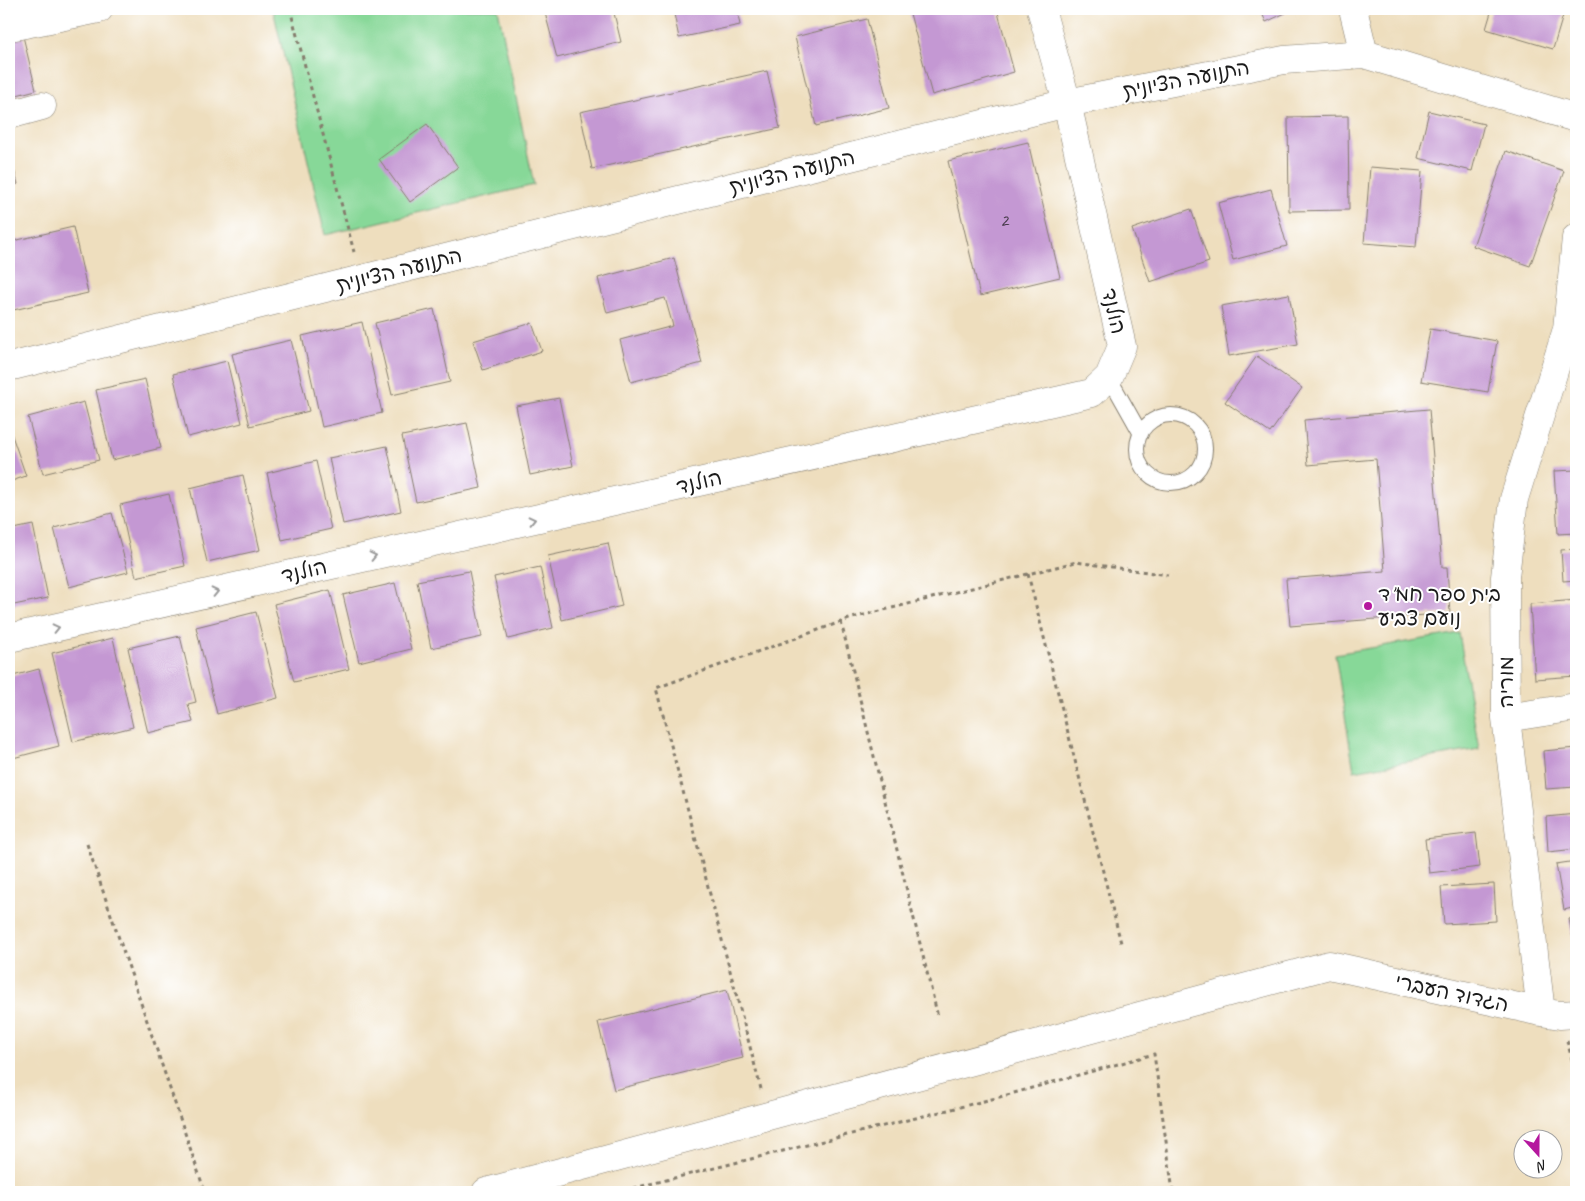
<svg xmlns="http://www.w3.org/2000/svg" width="1585" height="1201" font-family="Caveat,'Playpen Sans Hebrew',sans-serif">
	<rect width="100%" height="100%" fill="#fff"/>
	<filter id="ink" filterUnits="userSpaceOnUse"><feTurbulence type="fractalNoise" baseFrequency=".02" numOctaves="2"/><feDisplacementMap in="SourceGraphic" scale="10" xChannelSelector="R" yChannelSelector="G"/><feConvolveMatrix kernelMatrix="1 2 1 2 8 2 1 2 1" color-interpolation-filters="sRGB"/></filter>
	<filter id="wash" filterUnits="userSpaceOnUse"><feTurbulence type="fractalNoise" baseFrequency=".0096" numOctaves="4" result="noise"/><feDisplacementMap in="SourceGraphic" scale="20" xChannelSelector="R" yChannelSelector="G"/><feGaussianBlur stdDeviation="1.12" result="paint"/><feColorMatrix in="noise" values="0 0 0 0 0 0 0 0 0 0 0 0 0 0 0 0 0 1.4 0 .05"/><feComposite in="paint" operator="in"/></filter>
	<g filter="url(#wash)">
		<rect width="100%" height="100%" fill="#eedebe"/>
		<path fill="#87d898" stroke="#527a5a" d="M273,9H498L534,185L325,235Z
			M1459,633L1479,749L1354,771L1335,654Z"/>
		<g id="blocks">
			<path fill="#c498d3" d="M544,9H613L621,42L557,58Z
				M673,9H737L740,25L679,38Z
				M913,9H997L1014,72L932,95L909,10Z
				M1260,9H1294L1266,22Z
				M1492,9H1565L1553,49L1486,29Z
				M867,19L889,108L816,126L795,37Z
				M22,32L36,90L9,97V35Z
				M767,71L780,128L592,169L580,112Z
				M1429,111L1484,124L1472,171L1418,158Z
				M1348,116L1349,210L1289,211L1288,117Z
				M427,124L458,167L410,202L379,159Z
				M1028,142L1060,277L980,296L948,161Z
				M9,151L18,184L9,187Z
				M1506,151L1564,171L1530,266L1473,246Z
				M1370,167L1422,171L1416,247L1364,243Z
				M1271,189L1287,246L1233,260L1218,203Z
				M1191,209L1209,262L1150,282L1132,229Z
				M73,227L88,293L9,311V242Z
				M674,258L702,363L631,382L620,340L673,326L665,298L607,313L598,278Z
				M1289,294L1298,344L1229,356L1221,306Z
				M434,309L450,382L392,395L375,323Z
				M362,322L382,413L322,427L302,336Z
				M532,323L542,351L483,370L473,341Z
				M1430,329L1497,341L1488,392L1421,381Z
				M291,340L309,411L250,426L232,354Z
				M1257,356L1302,388L1270,433L1225,402Z
				M227,361L242,423L188,437L173,374Z
				M145,379L161,448L112,460L96,390Z
				M559,398L573,466L530,475L516,406Z
				M84,402L99,460L43,474L28,417Z
				M1429,409L1442,567H1447L1450,613L1290,626L1286,579L1385,571L1376,459L1308,465L1304,420Z
				M467,423L481,488L416,502L402,436Z
				M9,427L26,476L9,482Z
				M387,446L401,511L343,524L329,458Z
				M316,461L331,529L282,540L267,473Z
				M1576,470V533L1558,534L1554,471Z
				M243,475L260,550L207,562L190,488Z
				M169,494L185,566L136,577L120,505Z
				M112,513L128,572L69,587L54,528Z
				M33,525L48,598L9,606V530Z
				M608,543L622,606L562,620L548,556Z
				M1576,549V580L1563,581L1561,550Z
				M540,567L553,628L508,639L494,577Z
				M469,571L482,637L431,648L417,581Z
				M395,583L411,649L359,662L343,595Z
				M330,590L349,669L294,682L274,604Z
				M1576,600V676L1535,679L1530,604Z
				M256,612L278,698L217,714L196,627Z
				M180,636L196,702L188,704L193,722L148,733L128,648Z
				M113,638L133,727L73,742L52,653Z
				M39,669L59,746L9,759V677Z
				M1576,748V787L1546,789L1543,751Z
				M1576,814V849L1548,852L1546,817Z
				M1476,833L1480,867L1429,873L1425,839Z
				M1576,861V907L1564,910L1556,864Z
				M1494,884L1496,921L1444,924L1441,887Z
				M1576,917V949H1575L1569,919Z
				M727,990L743,1058L614,1090L598,1022Z"/>
		</g>
	</g>
	<g filter="url(#ink)">
		<use href="#blocks" fill-opacity="0" stroke="#857d6d" stroke-width="1"/>
		<g fill="none" stroke-linecap="round" stroke-linejoin="round">
			<defs>
				<path id="lane" d="M1109,377L1141,434
					M1137 449a34 34 0 1 1 68 0a34 34 0 1 1-68 0Z"/>
				<path id="street" d="M11,9L15,26L99,9
					M1353,9L1364,54
					M9,115L42,106
					M9,367L1067,103L1284,60L1364,54L1576,118
					M9,638L1092,393L1109,377L1122,346L1067,103L1041,9
					M1506,718L1576,707
					M1541,1012L1506,718L1505,577L1514,499L1567,329L1576,238
					M486,1192L1329,965L1541,1012L1560,1015L1576,1014"/>
			</defs>
			<use href="#lane" stroke="#857d6d" stroke-width="16"/>
			<use href="#street" stroke="#857d6d" stroke-width="29"/>
			<path stroke="#857d6d" stroke-width="3" stroke-dasharray="4 4" stroke-linecap="butt" d="M290,9L354,252
				M1028,574L1121,943
				M841,622L938,1017
				M87,844L205,1192
				M1567,1041L1576,1074
				M761,1089L656,688L852,618L1076,562L1168,575
				M618,1192L996,1098L1154,1054L1173,1192"/>
			<use href="#lane" stroke="#fff" stroke-width="14"/>
			<use href="#street" stroke="#fff" stroke-width="28"/>
		</g>
		<defs><path id="oneway-chevron" d="M-2-3.5L2.5 0L-2 3.5" fill="none" stroke-width="1.6" stroke-linecap="round" stroke-linejoin="round" transform="scale(1.25)"/></defs>
		<g stroke="#999">
			<use href="#oneway-chevron" transform="translate(532 520) rotate(-13)"/>
			<use href="#oneway-chevron" transform="translate(373 556) rotate(-13)"/>
			<use href="#oneway-chevron" transform="translate(215 592) rotate(-13)"/>
			<use href="#oneway-chevron" transform="translate(56 628) rotate(-13)"/>
		</g>
	</g>
	<circle fill="#b5179e" stroke="#fff" stroke-width="2" cx="1368" cy="606" r="5"/>
	<g text-anchor="middle" stroke-width="4" stroke-linejoin="round" paint-order="stroke">
		<g font-size="19" fill="#463b4a">
			<text x="1004" y="226">2</text>
		</g>
		<g font-size="21" fill="#1c1c1c" stroke="#fff">
			<text transform="translate(1186 79) rotate(-11)" y="7">התנועה הציונית</text>
			<text transform="translate(792 172) rotate(-14)" y="7">התנועה הציונית</text>
			<text transform="translate(399 270) rotate(-14)" y="7">התנועה הציונית</text>
			<text transform="translate(1114 311) rotate(77)" y="7">הולנד</text>
			<text transform="translate(699 482) rotate(-13)" y="7">הולנד</text>
			<text transform="translate(304 571) rotate(-13)" y="7">הולנד</text>
			<text transform="translate(1506 682) rotate(-90)" y="7">מוריה</text>
			<text transform="translate(1452 993) rotate(12)" y="7">הגדוד העברי</text>
		</g>
		<g font-size="21" fill="#1c1c1c" stroke="#fff" text-anchor="start">
			<text x="1378" y="601">בית ספר חמ"ד<tspan x="1378" dy="24">נועם צביע</tspan></text>
		</g>
	</g>
	<rect width="1585" height="1201" fill="none" stroke="#fff" stroke-width="30"/>
	<g transform="translate(1538 1154) rotate(159)"><circle r="24" fill="#ffffff" stroke="#a4a4a4"/>
	<path d="M0-4L9 19L0 12L-9 19Z" fill="#b5179e"/>
	<text y="-8" font-size="14" font-weight="bold" text-anchor="middle" fill="#1c1c1c">N</text>
	</g>
</svg>
